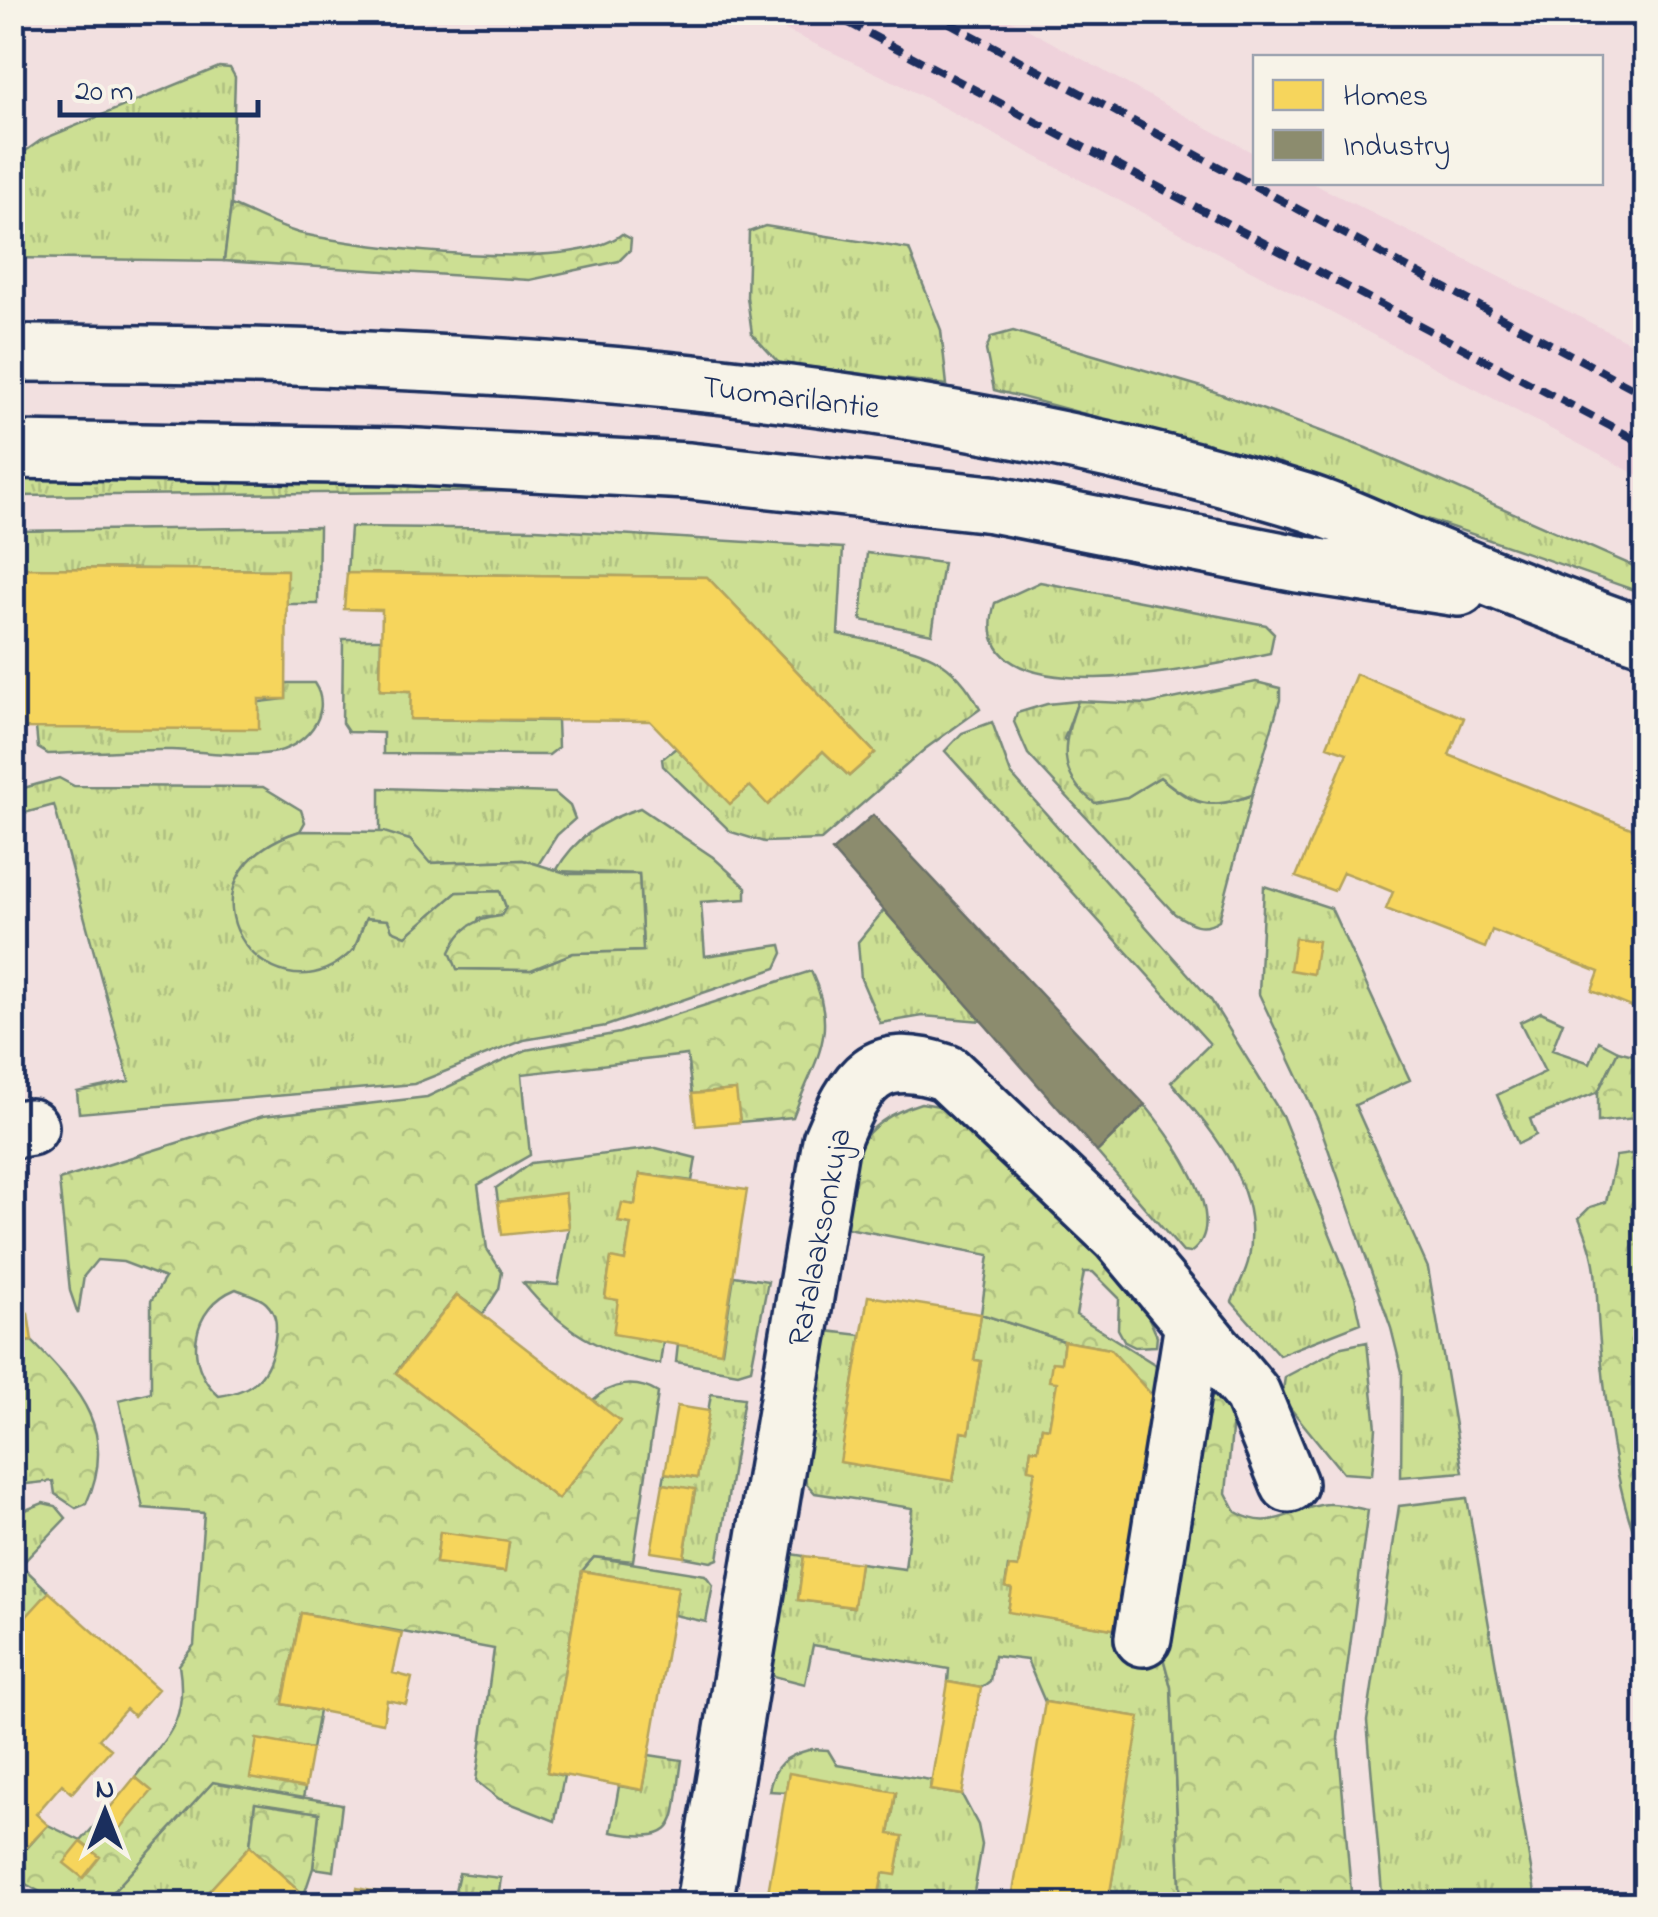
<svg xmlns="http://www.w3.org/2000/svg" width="1658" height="1917" font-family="'Indie Flower',sans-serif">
	<defs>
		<pattern id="grass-tufts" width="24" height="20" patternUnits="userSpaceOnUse" patternTransform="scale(2.5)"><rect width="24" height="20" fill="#ccdf93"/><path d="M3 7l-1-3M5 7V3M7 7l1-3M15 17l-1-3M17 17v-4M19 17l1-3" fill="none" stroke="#afc081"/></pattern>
		<pattern id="forest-crowns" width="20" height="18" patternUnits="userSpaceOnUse" patternTransform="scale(2.5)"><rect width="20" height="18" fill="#ccdf93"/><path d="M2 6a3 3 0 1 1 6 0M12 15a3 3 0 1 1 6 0" fill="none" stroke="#afc081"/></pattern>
	</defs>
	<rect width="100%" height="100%" fill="#f2e0e0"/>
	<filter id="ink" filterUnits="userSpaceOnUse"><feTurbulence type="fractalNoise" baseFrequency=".01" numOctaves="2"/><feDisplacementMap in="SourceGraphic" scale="20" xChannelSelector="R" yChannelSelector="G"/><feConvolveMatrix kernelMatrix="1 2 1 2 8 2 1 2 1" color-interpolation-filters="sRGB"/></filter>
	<g filter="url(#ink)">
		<path fill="#efd2db" d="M750,13H998L1255,154L1256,182L1312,183L1645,350V479L901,85Z"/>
		<path fill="url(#grass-tufts)" stroke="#748778" stroke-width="2.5" d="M219,67L230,68L235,77L231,205L224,261L13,258V160L41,140Z
			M765,226L909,249L941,330L947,385L779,363L752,334L747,297L749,232Z
			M1013,331L1202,387L1366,448L1645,571V594C1430,518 1215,446 994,390L986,350L991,337Z
			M12,475L531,483L533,491L13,496Z
			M319,527L318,604H286V570L13,568L12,531Z
			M350,527L536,529L843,548L838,634C904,649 946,643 980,709L925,749L821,840L764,842L731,832L663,766L662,759L676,748L730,803L750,786L768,804L823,751L849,776L875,753L707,577L347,573Z
			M867,553L943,563L932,634L861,620Z
			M1040,582L1266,625L1274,633L1270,653C1216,665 958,724 995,603Z
			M343,639H381L380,690L411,691V719L557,721L558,748L549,755L383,754V733L348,732L342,723Z
			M286,683H314C335,714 304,748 271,753C240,758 203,751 171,750C130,749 89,753 48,754L38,748L36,728L286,699Z
			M1078,701L1064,739L1127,797L1160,777C1196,807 1208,810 1252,795L1219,920C1202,931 1191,924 1175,914L1028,754L1014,722L1017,713L1047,704Z
			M992,722L1011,774L1211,1000L1282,1115L1355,1296L1361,1323L1279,1355L1232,1302C1237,1288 1246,1273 1249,1258C1263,1187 1212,1131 1171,1082L1210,1044L945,751L962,733Z
			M59,778L74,786L263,787L301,810L305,822L300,831C269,841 252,853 236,881L354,950L366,918L421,922L457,892L500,891L506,907L501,916L479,918L458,969L531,970L573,953L643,951L639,874L556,871C575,837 603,820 640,808L713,857L746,887V899L701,902L705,956L781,945L783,953L776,968L606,1026L524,1040L414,1084L79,1113L77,1092L129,1081L54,805L13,816V791Z
			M380,788L555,793L570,806L575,819L557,835L538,865L523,860L429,863L410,840L380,832Z
			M1264,886L1331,908L1410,1080L1355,1105L1428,1268L1463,1472L1401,1477L1402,1372L1391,1328L1318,1120L1259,994Z
			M884,910L982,1021L923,1016L880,1023L861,979L858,942Z
			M1541,1012L1563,1022L1552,1050L1590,1063L1599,1041L1618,1051L1598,1092L1530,1119L1536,1135L1518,1144L1497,1095L1545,1072L1520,1022Z
			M1145,1105C1167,1132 1236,1221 1190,1253L1183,1252L1097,1152Z
			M656,1148L696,1158L692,1181L640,1174L635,1205L622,1204L619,1222L631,1224L625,1261L611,1259L605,1297L618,1300L663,1342L660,1364C601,1354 560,1329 523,1283L558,1285L569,1228L565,1194L498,1202L496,1188L531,1163Z
			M734,1276L768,1281L751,1369L738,1373L676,1362L678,1344L722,1351Z
			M981,1314L1064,1341L1061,1363H1052L1057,1382L1049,1428L1042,1427L1038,1450L1031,1449L1028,1468L1035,1470L1018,1568L1008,1567L1005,1587L1012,1589L1008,1611L1119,1630L1160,1646L1171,1687L1181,1904H1108L1139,1717L1045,1702L1027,1660L994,1656L990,1681L981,1688L948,1682L949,1669L813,1645L805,1684L758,1672L778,1552L804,1556L798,1600L853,1607L860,1563L905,1569L912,1508L815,1493L806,1483L804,1466L826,1331L861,1335L841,1462L953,1481L961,1432L969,1433L981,1361L974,1360Z
			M1367,1342L1376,1428L1372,1475L1343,1473L1282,1398L1285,1377L1342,1347Z
			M711,1394L744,1398L718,1559L711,1562L684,1557L695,1490L663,1484L665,1473L697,1478Z
			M1467,1498L1537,1904H1383L1367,1721L1399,1506Z
			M43,1503L56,1506L66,1518L21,1565L49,1592L17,1628L27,1638L13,1655V1515Z
			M594,1557L705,1575L713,1585L706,1622L674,1615L678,1587L582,1571Z
			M812,1749L828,1750L837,1765L931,1780L930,1790L962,1795L978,1825L982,1845L972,1904H877L883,1873L896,1874L903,1837L889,1834L896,1793L789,1774L786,1792L769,1791C774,1764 785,1756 812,1749Z
			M649,1755L682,1760C672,1823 684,1845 611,1832L619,1786L643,1790Z
			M213,1782L342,1804L334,1871L313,1868L319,1813L255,1804L250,1846L197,1904H102Z
			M459,1873L501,1878L497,1904H452Z"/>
		<path fill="url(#forest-crowns)" stroke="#748778" stroke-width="2.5" fill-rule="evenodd" d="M231,205C254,214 279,228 303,234C367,248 572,274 622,234L631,239L630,250L619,261L530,280L224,261Z
			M1256,682L1280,688V700L1252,795C1208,810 1197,806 1160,777L1127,797L1095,803C1055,774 1063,742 1078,701L1148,704Z
			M300,831L384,832L410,840L430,863L523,860L569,874H639L643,951L573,953L531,970L457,969L450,952C461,927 475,919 501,916L506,907L500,891L457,892L406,936L392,930L388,920L366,918C360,929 359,945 350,953C267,1030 159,876 300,831Z
			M811,971C840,1034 815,1058 793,1117L740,1122L735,1090L692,1094L687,1055L522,1074L530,1155L478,1185L487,1249L502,1272L499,1289L483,1314L457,1295L396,1372L558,1499L619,1422L593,1400C611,1383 636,1379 658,1393L633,1561L594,1557L582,1571L547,1772L564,1776L555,1821L499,1799L476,1781L494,1649L301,1613L283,1704L319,1711L312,1749L258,1740L305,1788L303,1798L213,1782L102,1904H62L13,1877V1839L28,1847L48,1825L81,1841L104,1815L120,1828L151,1791L135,1777C169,1734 188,1722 179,1665L194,1645L204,1513L143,1508L119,1400L151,1392V1301L165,1278L123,1262L97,1260L84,1276L78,1314L70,1291L59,1180L263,1116L427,1097L526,1050L619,1033ZM236,1289C245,1293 259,1296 266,1303C277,1314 277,1325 275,1339C270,1374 255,1391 219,1396C182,1364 191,1307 236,1289ZM440,1533L509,1543L504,1572L436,1563Z
			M1618,1051L1645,1058V1117L1598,1122V1092Z
			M921,1103L952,1108L1015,1158L1141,1301L1157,1336L1156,1346L1135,1347L1125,1342L1118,1329L1119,1298L1093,1272H1084L1076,1315L1159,1367L1157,1401L1110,1349L1064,1341L981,1314L989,1255L837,1226C849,1161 852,1125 921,1103Z
			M1645,1152H1646L1645,1560C1615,1498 1605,1401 1599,1331C1595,1283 1600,1264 1579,1218L1590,1207L1606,1202L1616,1156Z
			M32,1341C80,1390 119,1432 86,1504L76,1508L55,1494L53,1481L17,1485L12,1343Z
			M1212,1388L1234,1409L1226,1493L1236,1512C1273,1534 1294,1506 1328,1504C1340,1503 1356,1508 1368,1510L1338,1738L1352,1904H1181L1171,1687L1160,1646Z
			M255,1803L319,1813L313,1868L304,1895L250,1846Z"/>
		<path fill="#f6d55c" stroke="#b4a35d" stroke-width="2.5" d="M12,568L287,570L286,699H259V729L12,728Z
			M347,573L707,577L875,753L849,776L823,751L768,805L750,786L730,804L650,721L410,719L411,691L380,690L382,610L344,609Z
			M1356,674L1464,718L1449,755L1646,834V1013L1592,991L1599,972L1492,930L1485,948L1386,909L1393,892L1369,882L1343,872L1334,891L1296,877L1347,753L1327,746Z
			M1295,938L1318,941L1313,974L1290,970Z
			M736,1090L740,1122L696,1126L692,1094Z
			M640,1174L747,1190L721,1352L613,1334L618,1300L605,1298L611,1258L625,1261L631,1224L618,1222L622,1203L635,1205Z
			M565,1193L569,1228L502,1235L498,1202Z
			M457,1295L620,1421L558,1499L396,1373Z
			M868,1296L981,1314L974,1360L981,1361L969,1433L961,1432L953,1481L840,1462Z
			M28,1313L32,1341L12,1343V1315Z
			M1064,1341L1110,1349L1157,1401L1119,1630L1008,1612L1012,1589L1005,1587L1009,1567L1018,1568L1035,1470L1028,1469L1031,1449L1038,1450L1042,1427L1049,1428L1057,1382L1049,1381L1052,1362L1061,1363Z
			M677,1406L709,1411L697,1478L665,1473Z
			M663,1484L695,1489L684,1557L651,1552Z
			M440,1532L509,1542L505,1572L436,1563Z
			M804,1556L860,1563L854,1607L798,1600Z
			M582,1571L678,1587L643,1790L547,1772Z
			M49,1592L158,1689L134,1716L126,1709L99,1739L111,1749L72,1793L62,1784L36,1814L48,1825L27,1847L12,1839V1655L27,1638L16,1628Z
			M301,1613L402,1633L393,1673L412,1678L406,1704L387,1700L383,1723L283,1704Z
			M948,1682L981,1688L962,1795L930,1790Z
			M1045,1702L1140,1717L1108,1904H1011Z
			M257,1739L312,1749L305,1788L250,1778Z
			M789,1773L896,1792L889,1834L903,1836L896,1875L883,1873L877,1904H766Z
			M135,1777L152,1791L120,1829L104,1815Z
			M81,1842L100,1857L83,1878L64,1863Z
			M250,1846L304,1895L295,1904H197Z
			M357,1888L402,1897L401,1904H354Z"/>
		<path fill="#8c8c6e" stroke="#6a7069" stroke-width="2.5" d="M873,815L1145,1105L1097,1152L832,851Z"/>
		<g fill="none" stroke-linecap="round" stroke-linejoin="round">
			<defs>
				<path id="minor" d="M12,1130L30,1127
					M1143,1638L1193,1324
					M704,1904L831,1141C857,1079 874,1048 947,1073L1119,1236L1252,1394L1289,1484"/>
				<path id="major" d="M12,353C445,354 886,374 1302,501C1344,514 1385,535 1426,552C1499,582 1571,611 1646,637
					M12,450L398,456L689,471L992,504L1298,564L1459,588"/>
			</defs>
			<use href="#minor" stroke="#1b2f5e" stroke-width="62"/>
			<use href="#major" stroke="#1b2f5e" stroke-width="62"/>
			<use href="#minor" stroke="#f7f3e8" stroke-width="55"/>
			<use href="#major" stroke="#f7f3e8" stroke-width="55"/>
			<path stroke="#1b2f5e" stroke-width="8" stroke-dasharray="15 8" stroke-linecap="butt" d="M828,12L1646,445
				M929,12L1646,395"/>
		</g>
	</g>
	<g text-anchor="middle" stroke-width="10" stroke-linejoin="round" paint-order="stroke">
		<g font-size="32" fill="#1b2f5e" stroke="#f7f3e8">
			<text transform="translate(791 396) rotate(7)" y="11">Tuomarilantie</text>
			<text transform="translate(818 1237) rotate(-79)" y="11">Ratalaaksonkuja</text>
		</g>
	</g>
	<rect width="1658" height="1917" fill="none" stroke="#f7f3e8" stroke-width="50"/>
	<rect x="25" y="25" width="1608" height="1867" fill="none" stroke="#1b2f5e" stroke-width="4" filter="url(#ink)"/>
	<rect x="1253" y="55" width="350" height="130" fill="#f7f3e8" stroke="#9fa5b1" stroke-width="2.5"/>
	<rect x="1273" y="80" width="50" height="30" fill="#f6d55c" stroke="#9fa5b1" stroke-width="2.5"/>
	<text x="1343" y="105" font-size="30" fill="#1b2f5e">Homes</text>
	<rect x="1273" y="130" width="50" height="30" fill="#8c8c6e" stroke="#9fa5b1" stroke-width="2.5"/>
	<text x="1343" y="155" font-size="30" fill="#1b2f5e">Industry</text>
	<g transform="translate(105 1812)" stroke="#f7f3e8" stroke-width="8" paint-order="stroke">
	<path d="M0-8L18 38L0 25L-18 38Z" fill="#1b2f5e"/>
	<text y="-15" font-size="28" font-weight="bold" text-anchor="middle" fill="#1b2f5e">N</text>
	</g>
	<path d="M60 100v15h198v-15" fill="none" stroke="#1b2f5e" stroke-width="5"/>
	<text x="75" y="100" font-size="30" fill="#1b2f5e" stroke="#f7f3e8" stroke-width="8" paint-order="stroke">20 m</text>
</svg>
